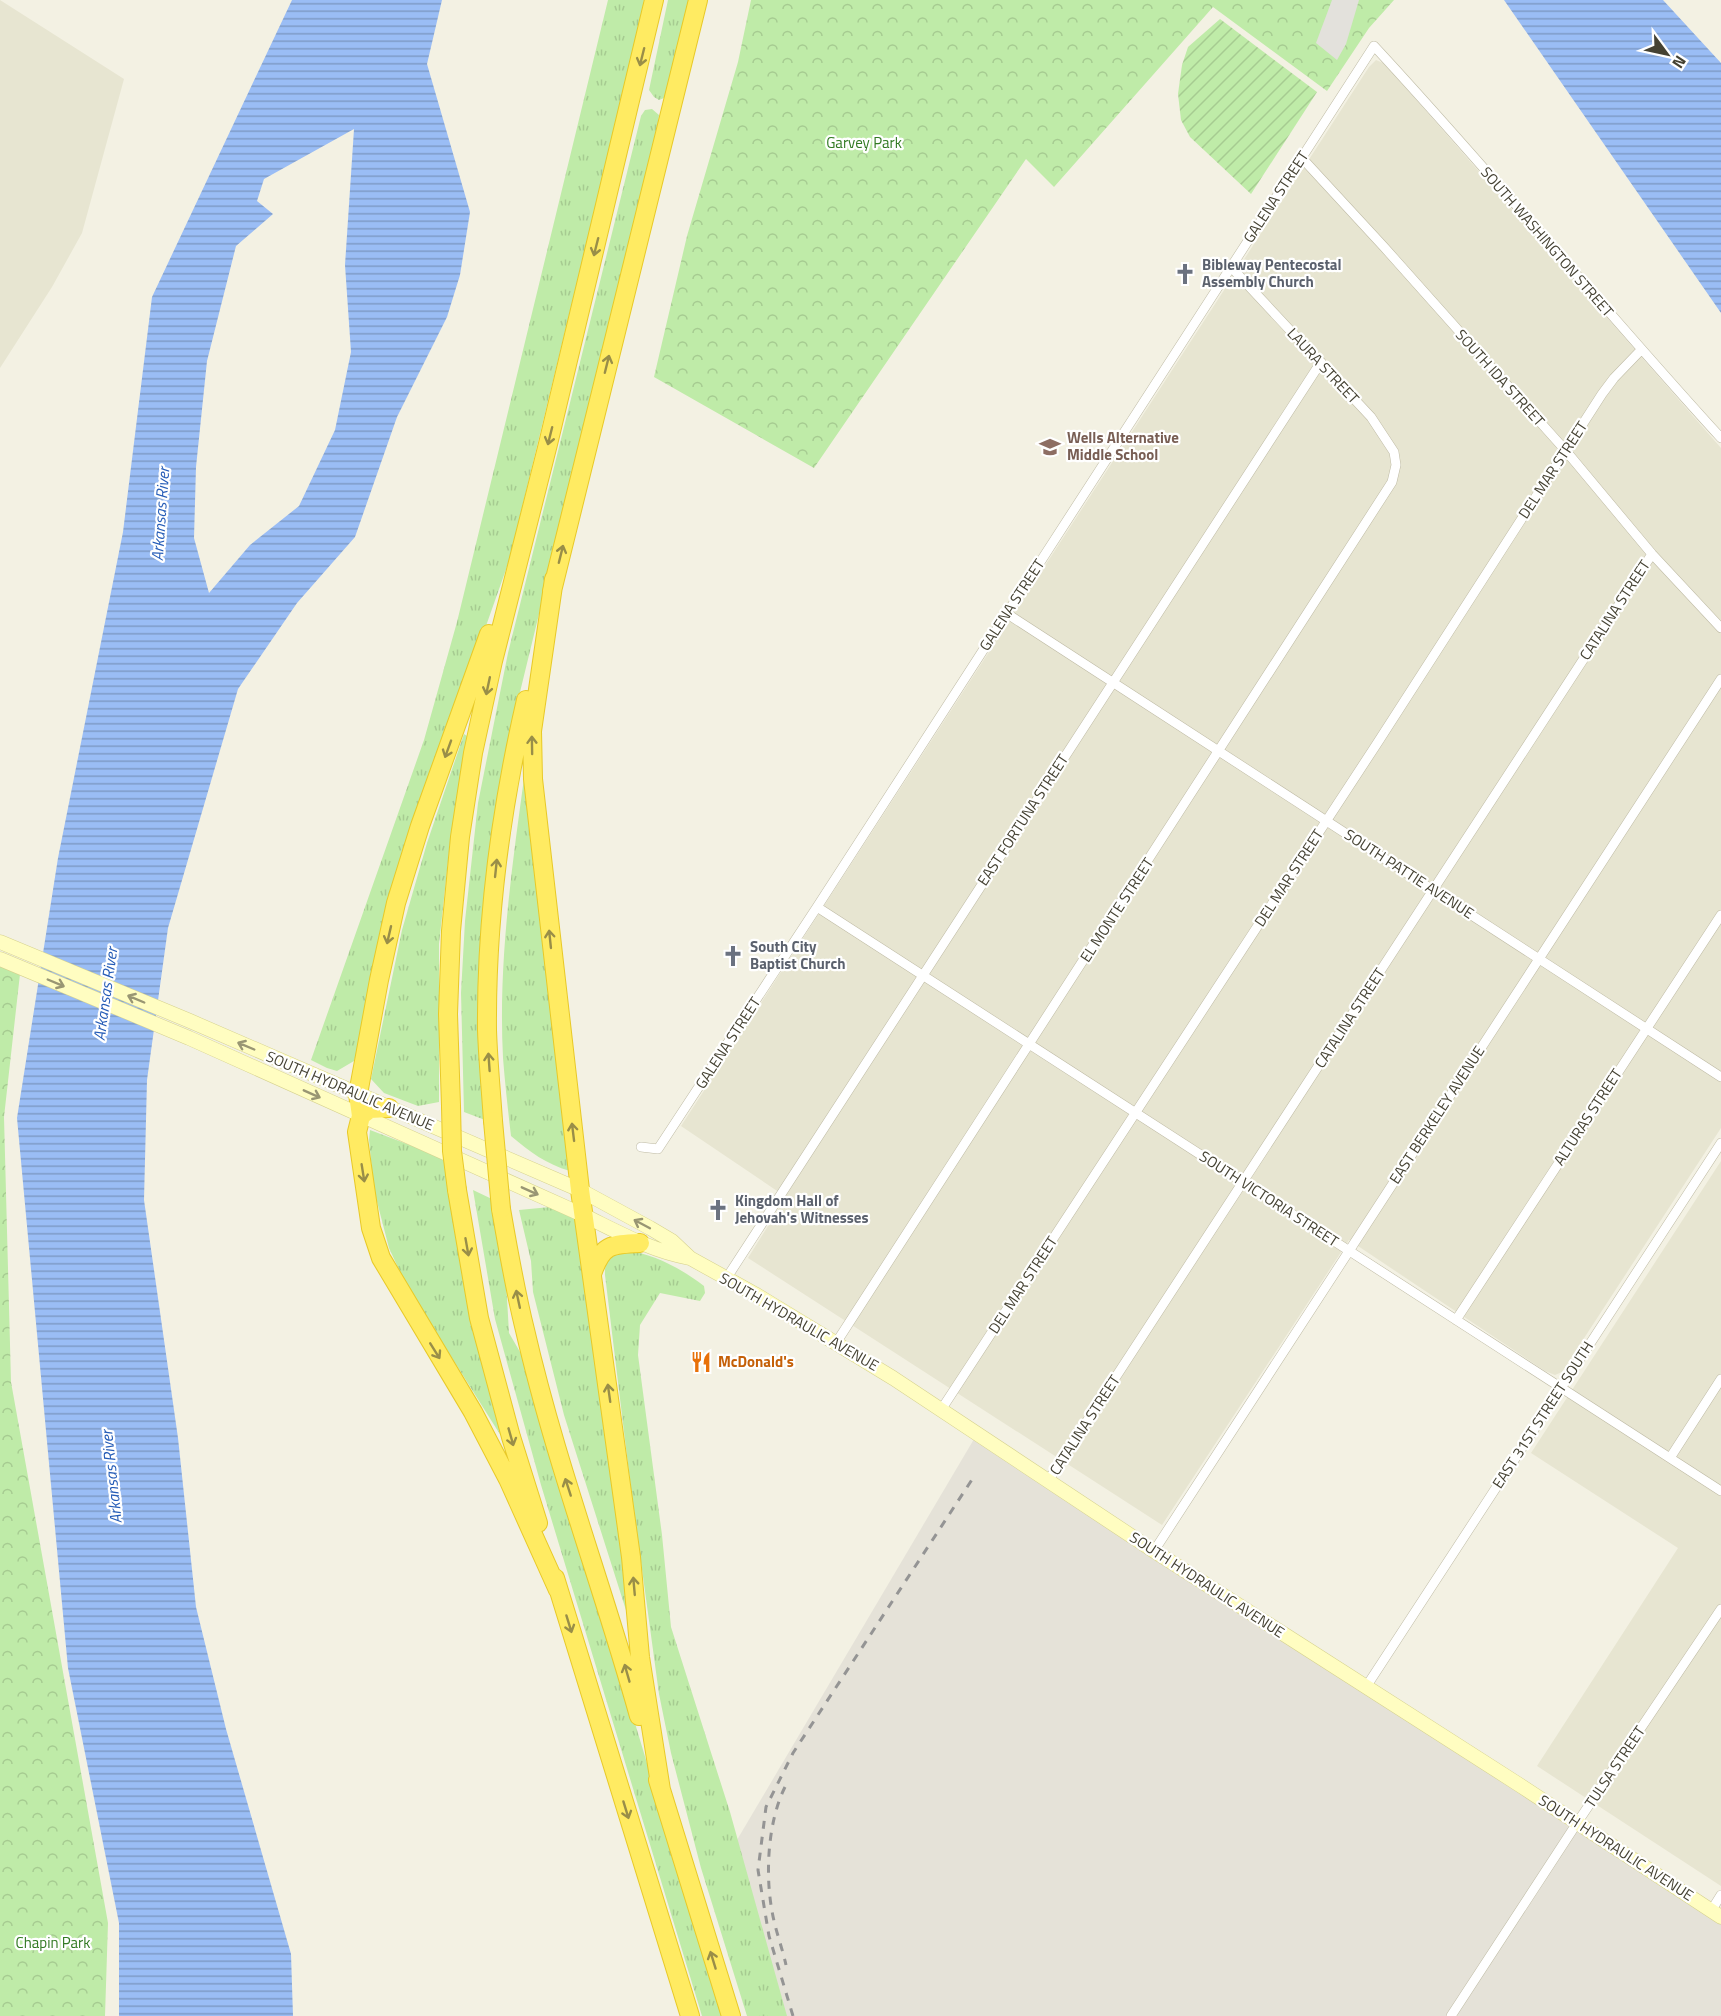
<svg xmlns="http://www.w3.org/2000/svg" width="1721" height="2016" font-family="'Titillium Web',sans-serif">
	<defs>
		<pattern id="grass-tufts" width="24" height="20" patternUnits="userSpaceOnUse" patternTransform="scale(1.5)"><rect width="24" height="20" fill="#bfeba8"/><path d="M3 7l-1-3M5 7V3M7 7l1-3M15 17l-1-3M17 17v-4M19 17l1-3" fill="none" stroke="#a6cb91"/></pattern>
		<pattern id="park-crowns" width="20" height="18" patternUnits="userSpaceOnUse" patternTransform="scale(1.5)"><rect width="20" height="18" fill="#bfeba8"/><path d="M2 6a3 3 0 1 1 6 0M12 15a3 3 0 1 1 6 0" fill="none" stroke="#a6cb91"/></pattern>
		<pattern id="garden-furrows" width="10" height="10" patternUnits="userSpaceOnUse" patternTransform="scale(1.5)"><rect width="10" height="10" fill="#bfeba8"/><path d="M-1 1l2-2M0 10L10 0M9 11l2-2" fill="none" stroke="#a6cb91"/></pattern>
		<pattern id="water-rules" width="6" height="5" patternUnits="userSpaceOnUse" patternTransform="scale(1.5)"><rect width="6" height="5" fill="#9abdf5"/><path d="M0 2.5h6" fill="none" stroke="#7f9bc7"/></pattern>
	</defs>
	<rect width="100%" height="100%" fill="#f3f1e3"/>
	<path fill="#e7e5d1" d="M0,0L124,79L82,233L52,287L0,368Z
		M1376,60L1383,63L1391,71L1721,448V1128L1562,1372L1555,1375L1545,1371L1349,1240L1162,1525L748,1258L786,1197L681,1126L1369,67Z
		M1721,1161V1886L1537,1766L1678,1548L1531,1453Z"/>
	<path fill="#e5e2d8" d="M977,1434L1721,1917V2016H780L734,1845Z"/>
	<path fill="url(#grass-tufts)" d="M608,0H644L639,28L509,561L481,640L354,1061L337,1071L327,1068L311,1060L424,740L457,622Z
		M668,0H690L668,92L664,98L659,100L654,97L649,90Z
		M652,109L659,115L658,125L512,725L485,1120L464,1112L461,993L465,921L478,803L508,653L641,116L645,110Z
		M464,734L467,736L450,843L439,944V1102L418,1106L384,1093L371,1079L402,930L427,843Z
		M525,771L570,1171C546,1164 530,1152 511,1136C508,1110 505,1084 503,1058C498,962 512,866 525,771Z
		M370,1130L444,1158L506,1444L417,1302L401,1274L389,1248L374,1190L369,1140Z
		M473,1190L494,1200L506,1281L509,1333L527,1364L723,2016H702L541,1485L495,1319Z
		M550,1207L578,1219L607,1428L631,1626L564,1415L533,1292L531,1261L519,1210Z
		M626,1250C654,1254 682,1269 704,1286L705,1293L700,1301L660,1293L640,1325L638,1355L662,1535L671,1627L730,1812L787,2016H747L701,1868L671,1753L659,1694L630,1481L605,1275C604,1259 613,1256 626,1250Z"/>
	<path fill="url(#park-crowns)" d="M751,0H1394L1369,28L1327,91L1213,7L1054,187L1026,159L814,468L654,377L687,236L738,62Z
		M0,966L20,974L4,1117L11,1382L108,1923L105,2016H0Z"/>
	<path fill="url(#garden-furrows)" d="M1220,19L1317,92L1251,194L1190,137L1181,120L1178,94L1182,65L1188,47Z"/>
	<path fill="#e3e1dc" d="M1332,0H1359L1346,44L1337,60L1316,43Z"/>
	<path fill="url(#water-rules)" fill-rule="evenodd" d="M292,0H442L427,64L470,212L460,275L447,317L397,417L355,537L297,603L238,689L168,928L147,1080L144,1200L178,1438L196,1607L226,1729L291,1954L293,2016H119V1923L68,1668L17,1118L58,858L123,532L152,297ZM354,129L345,265L351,352L335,430L299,506L250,545L209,593L194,538L196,467L207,361L236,246L273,214L257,201L264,179Z
		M1504,0H1663L1721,63V313Z"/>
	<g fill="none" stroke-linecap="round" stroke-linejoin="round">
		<defs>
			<path id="street" d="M1301,157L1384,247L1566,451L1652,554L1721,628
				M1006,613L1721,1077
				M817,907L1721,1491
				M641,1147L658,1149L817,907L1374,46C1493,174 1603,309 1721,438
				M726,1279L1321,362
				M1456,1320L1721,915
				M836,1343L1392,482L1396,465L1394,452L1371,417L1231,267
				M941,1410L1378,742L1602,394L1614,378L1641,350
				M1670,1458L1721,1379
				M1048,1481L1652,554
				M1154,1551L1721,679
				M1366,1687L1721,1143
				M1711,1911L1721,1895
				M1451,2016L1577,1823L1721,1609"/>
			<path id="secondary" d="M0,942L190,1021L580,1190L650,1228L672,1241L690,1258L755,1294L893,1378L1154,1551L1518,1784L1721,1917
				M0,959L189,1038L583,1215C618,1232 651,1251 690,1258"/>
			<path id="highway" d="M554,579L532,731L533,779L580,1190L631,1557L640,1657L661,1790
				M552,591L698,0
				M489,634L420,826L396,903L379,980L358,1094L361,1116L357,1132L371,1228L381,1258L473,1412L508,1479L558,1590
				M451,1106L448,1014L451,931L460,837L473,753L493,661L548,444L654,0
				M361,1116L370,1109L389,1108
				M493,1121C491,1091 488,1060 487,1030C486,919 501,808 526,700
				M457,1190L479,1318L511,1437L538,1523
				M501,1209C508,1249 515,1290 525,1330C555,1461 603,1587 639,1716
				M592,1274C602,1245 610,1244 640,1243
				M555,1578L690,2016
				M658,1780L731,2016"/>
		</defs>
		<use href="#street" stroke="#bfbba5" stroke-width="10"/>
		<use href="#secondary" stroke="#d6d28f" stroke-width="15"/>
		<use href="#highway" stroke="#e8c928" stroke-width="20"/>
		<use href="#street" stroke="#fff" stroke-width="9"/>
		<use href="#secondary" stroke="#fffdc1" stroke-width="14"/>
		<use href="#highway" stroke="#ffeb62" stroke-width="18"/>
		<path stroke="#949494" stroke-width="3" stroke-dasharray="8 8" stroke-linecap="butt" d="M785,1787C768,1821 765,1873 772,1911C775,1929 782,1947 786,1965
			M793,2016L769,1936L758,1870L766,1807L793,1753L975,1475"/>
		<defs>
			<path id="highway-bridge" d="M451,1106L452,1151L457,1190
				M493,1121L501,1209"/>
		</defs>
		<use href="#highway-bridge" stroke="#e8c928" stroke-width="20" stroke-linecap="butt"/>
		<use href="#highway-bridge" stroke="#ffeb62" stroke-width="18"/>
	</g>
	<defs><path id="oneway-shaft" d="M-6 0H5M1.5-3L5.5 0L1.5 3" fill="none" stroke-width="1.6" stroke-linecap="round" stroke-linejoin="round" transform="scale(1.5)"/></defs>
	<g stroke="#998e48">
		<use href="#oneway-shaft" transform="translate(642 57) rotate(104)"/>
		<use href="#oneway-shaft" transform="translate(596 247) rotate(104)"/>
		<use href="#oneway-shaft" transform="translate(607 364) rotate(-76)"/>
		<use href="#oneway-shaft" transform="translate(550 436) rotate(104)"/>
		<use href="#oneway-shaft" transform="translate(561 554) rotate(-76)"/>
		<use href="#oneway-shaft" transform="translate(488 686) rotate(102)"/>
		<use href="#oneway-shaft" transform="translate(532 745) rotate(-91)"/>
		<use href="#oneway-shaft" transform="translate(448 749) rotate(110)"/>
		<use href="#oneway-shaft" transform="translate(496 868) rotate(-84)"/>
		<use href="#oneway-shaft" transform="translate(389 935) rotate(103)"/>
		<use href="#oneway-shaft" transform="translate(550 939) rotate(-96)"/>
		<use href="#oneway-shaft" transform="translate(489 1062) rotate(-94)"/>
		<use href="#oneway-shaft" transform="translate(573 1132) rotate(-97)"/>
		<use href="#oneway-shaft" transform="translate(363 1173) rotate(81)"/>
		<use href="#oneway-shaft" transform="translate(467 1247) rotate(80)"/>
		<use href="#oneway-shaft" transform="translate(518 1299) rotate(-102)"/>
		<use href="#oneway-shaft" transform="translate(435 1351) rotate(58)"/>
		<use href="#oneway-shaft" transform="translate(609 1393) rotate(-98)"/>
		<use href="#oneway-shaft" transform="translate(511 1437) rotate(74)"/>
		<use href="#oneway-shaft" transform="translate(568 1487) rotate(-108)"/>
		<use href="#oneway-shaft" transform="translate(634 1586) rotate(-95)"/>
		<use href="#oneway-shaft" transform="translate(569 1624) rotate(73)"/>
		<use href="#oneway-shaft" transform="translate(627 1673) rotate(-106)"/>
		<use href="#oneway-shaft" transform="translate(626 1810) rotate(73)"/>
		<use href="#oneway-shaft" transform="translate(713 1960) rotate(-107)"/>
	</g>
	<g stroke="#999673">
		<use href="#oneway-shaft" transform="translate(56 983) rotate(23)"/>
		<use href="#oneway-shaft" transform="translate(136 999) rotate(-157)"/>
		<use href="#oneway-shaft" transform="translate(246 1046) rotate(-157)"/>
		<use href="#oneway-shaft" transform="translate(312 1094) rotate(24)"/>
		<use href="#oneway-shaft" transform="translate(530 1191) rotate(24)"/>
		<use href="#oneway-shaft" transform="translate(642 1224) rotate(-152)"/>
	</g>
	<defs>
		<symbol id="church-bare" viewBox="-9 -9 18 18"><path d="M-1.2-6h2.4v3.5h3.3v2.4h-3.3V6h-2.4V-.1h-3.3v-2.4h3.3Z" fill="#6b7280" stroke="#fff" stroke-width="2.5" paint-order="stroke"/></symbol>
		<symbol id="school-bare" viewBox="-9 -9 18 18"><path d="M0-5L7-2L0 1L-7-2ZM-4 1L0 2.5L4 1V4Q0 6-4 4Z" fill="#8d6e63" stroke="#fff" stroke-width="2.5" paint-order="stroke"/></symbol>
		<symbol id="restaurant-bare" viewBox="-9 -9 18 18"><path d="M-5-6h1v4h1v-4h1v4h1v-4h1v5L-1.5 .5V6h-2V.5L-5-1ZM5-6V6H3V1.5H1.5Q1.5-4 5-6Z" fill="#e8710a" stroke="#fff" stroke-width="2.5" paint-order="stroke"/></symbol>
	</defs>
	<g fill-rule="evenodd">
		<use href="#church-bare" x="1170" y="259" width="30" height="30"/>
		<use href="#school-bare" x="1035" y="432" width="30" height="30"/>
		<use href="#church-bare" x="718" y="941" width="30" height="30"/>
		<use href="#church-bare" x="703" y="1195" width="30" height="30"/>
		<use href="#restaurant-bare" x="686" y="1347" width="30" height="30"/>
	</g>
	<g text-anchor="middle" stroke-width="4.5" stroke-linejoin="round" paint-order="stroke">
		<g font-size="15" fill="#327a23" stroke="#fff">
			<text x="864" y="148">Garvey Park</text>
			<text x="53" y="1948">Chapin Park</text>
		</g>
		<g font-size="15" fill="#454233" stroke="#fff">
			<text transform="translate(1276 197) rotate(-57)" y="5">GALENA STREET</text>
			<text transform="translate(1547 242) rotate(49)" y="5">SOUTH WASHINGTON STREET</text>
			<text transform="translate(1323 366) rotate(47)" y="5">LAURA STREET</text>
			<text transform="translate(1500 378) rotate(48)" y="5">SOUTH IDA STREET</text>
			<text transform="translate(1553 470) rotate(-57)" y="5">DEL MAR STREET</text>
			<text transform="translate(1012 605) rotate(-57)" y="5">GALENA STREET</text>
			<text transform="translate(1615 610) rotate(-57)" y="5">CATALINA STREET</text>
			<text transform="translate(1023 820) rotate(-57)" y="5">EAST FORTUNA STREET</text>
			<text transform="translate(1409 874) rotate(33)" y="5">SOUTH PATTIE AVENUE</text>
			<text transform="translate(1289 878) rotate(-57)" y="5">DEL MAR STREET</text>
			<text transform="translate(1117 910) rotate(-57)" y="5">EL MONTE STREET</text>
			<text transform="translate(1350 1018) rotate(-57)" y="5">CATALINA STREET</text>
			<text transform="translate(728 1043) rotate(-57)" y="5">GALENA STREET</text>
			<text transform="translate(350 1091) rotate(23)" y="5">SOUTH HYDRAULIC AVENUE</text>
			<text transform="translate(1437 1115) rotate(-57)" y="5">EAST BERKELEY AVENUE</text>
			<text transform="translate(1588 1117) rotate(-57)" y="5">ALTURAS STREET</text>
			<text transform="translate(1269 1199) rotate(33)" y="5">SOUTH VICTORIA STREET</text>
			<text transform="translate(1023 1285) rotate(-57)" y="5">DEL MAR STREET</text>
			<text transform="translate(799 1322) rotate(30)" y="5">SOUTH HYDRAULIC AVENUE</text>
			<text transform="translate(1543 1415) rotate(-57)" y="5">EAST 31ST STREET SOUTH</text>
			<text transform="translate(1085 1425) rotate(-57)" y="5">CATALINA STREET</text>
			<text transform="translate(1207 1585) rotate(33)" y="5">SOUTH HYDRAULIC AVENUE</text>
			<text transform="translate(1615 1767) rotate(-56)" y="5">TULSA STREET</text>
			<text transform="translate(1616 1848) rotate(33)" y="5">SOUTH HYDRAULIC AVENUE</text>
		</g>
		<g font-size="15" font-weight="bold" fill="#5b616d" stroke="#fff" text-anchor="start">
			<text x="1202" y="270">Bibleway Pentecostal<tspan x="1202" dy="17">Assembly Church</tspan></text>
			<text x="750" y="952">South City<tspan x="750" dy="17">Baptist Church</tspan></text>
			<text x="735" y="1206">Kingdom Hall of<tspan x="735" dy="17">Jehovah's Witnesses</tspan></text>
		</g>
		<g font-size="15" font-weight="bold" fill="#785e54" stroke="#fff" text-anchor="start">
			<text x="1067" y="443">Wells Alternative<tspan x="1067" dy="17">Middle School</tspan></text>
		</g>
		<g font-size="15" font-weight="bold" fill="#c56008" stroke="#fff" text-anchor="start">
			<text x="718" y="1367">McDonald's</text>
		</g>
		<g font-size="16" font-style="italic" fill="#255cb7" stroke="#fff">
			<text transform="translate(160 514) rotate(-86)" y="6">Arkansas River</text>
			<text transform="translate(105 994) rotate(-82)" y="6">Arkansas River</text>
			<text transform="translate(111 1477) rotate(-96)" y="6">Arkansas River</text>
		</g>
	</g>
	<g transform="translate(1667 54) rotate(123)" stroke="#ffffff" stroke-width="4.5" paint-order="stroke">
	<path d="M0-4.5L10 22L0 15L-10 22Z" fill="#454233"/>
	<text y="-9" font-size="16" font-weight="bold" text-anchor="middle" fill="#454233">N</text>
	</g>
</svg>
